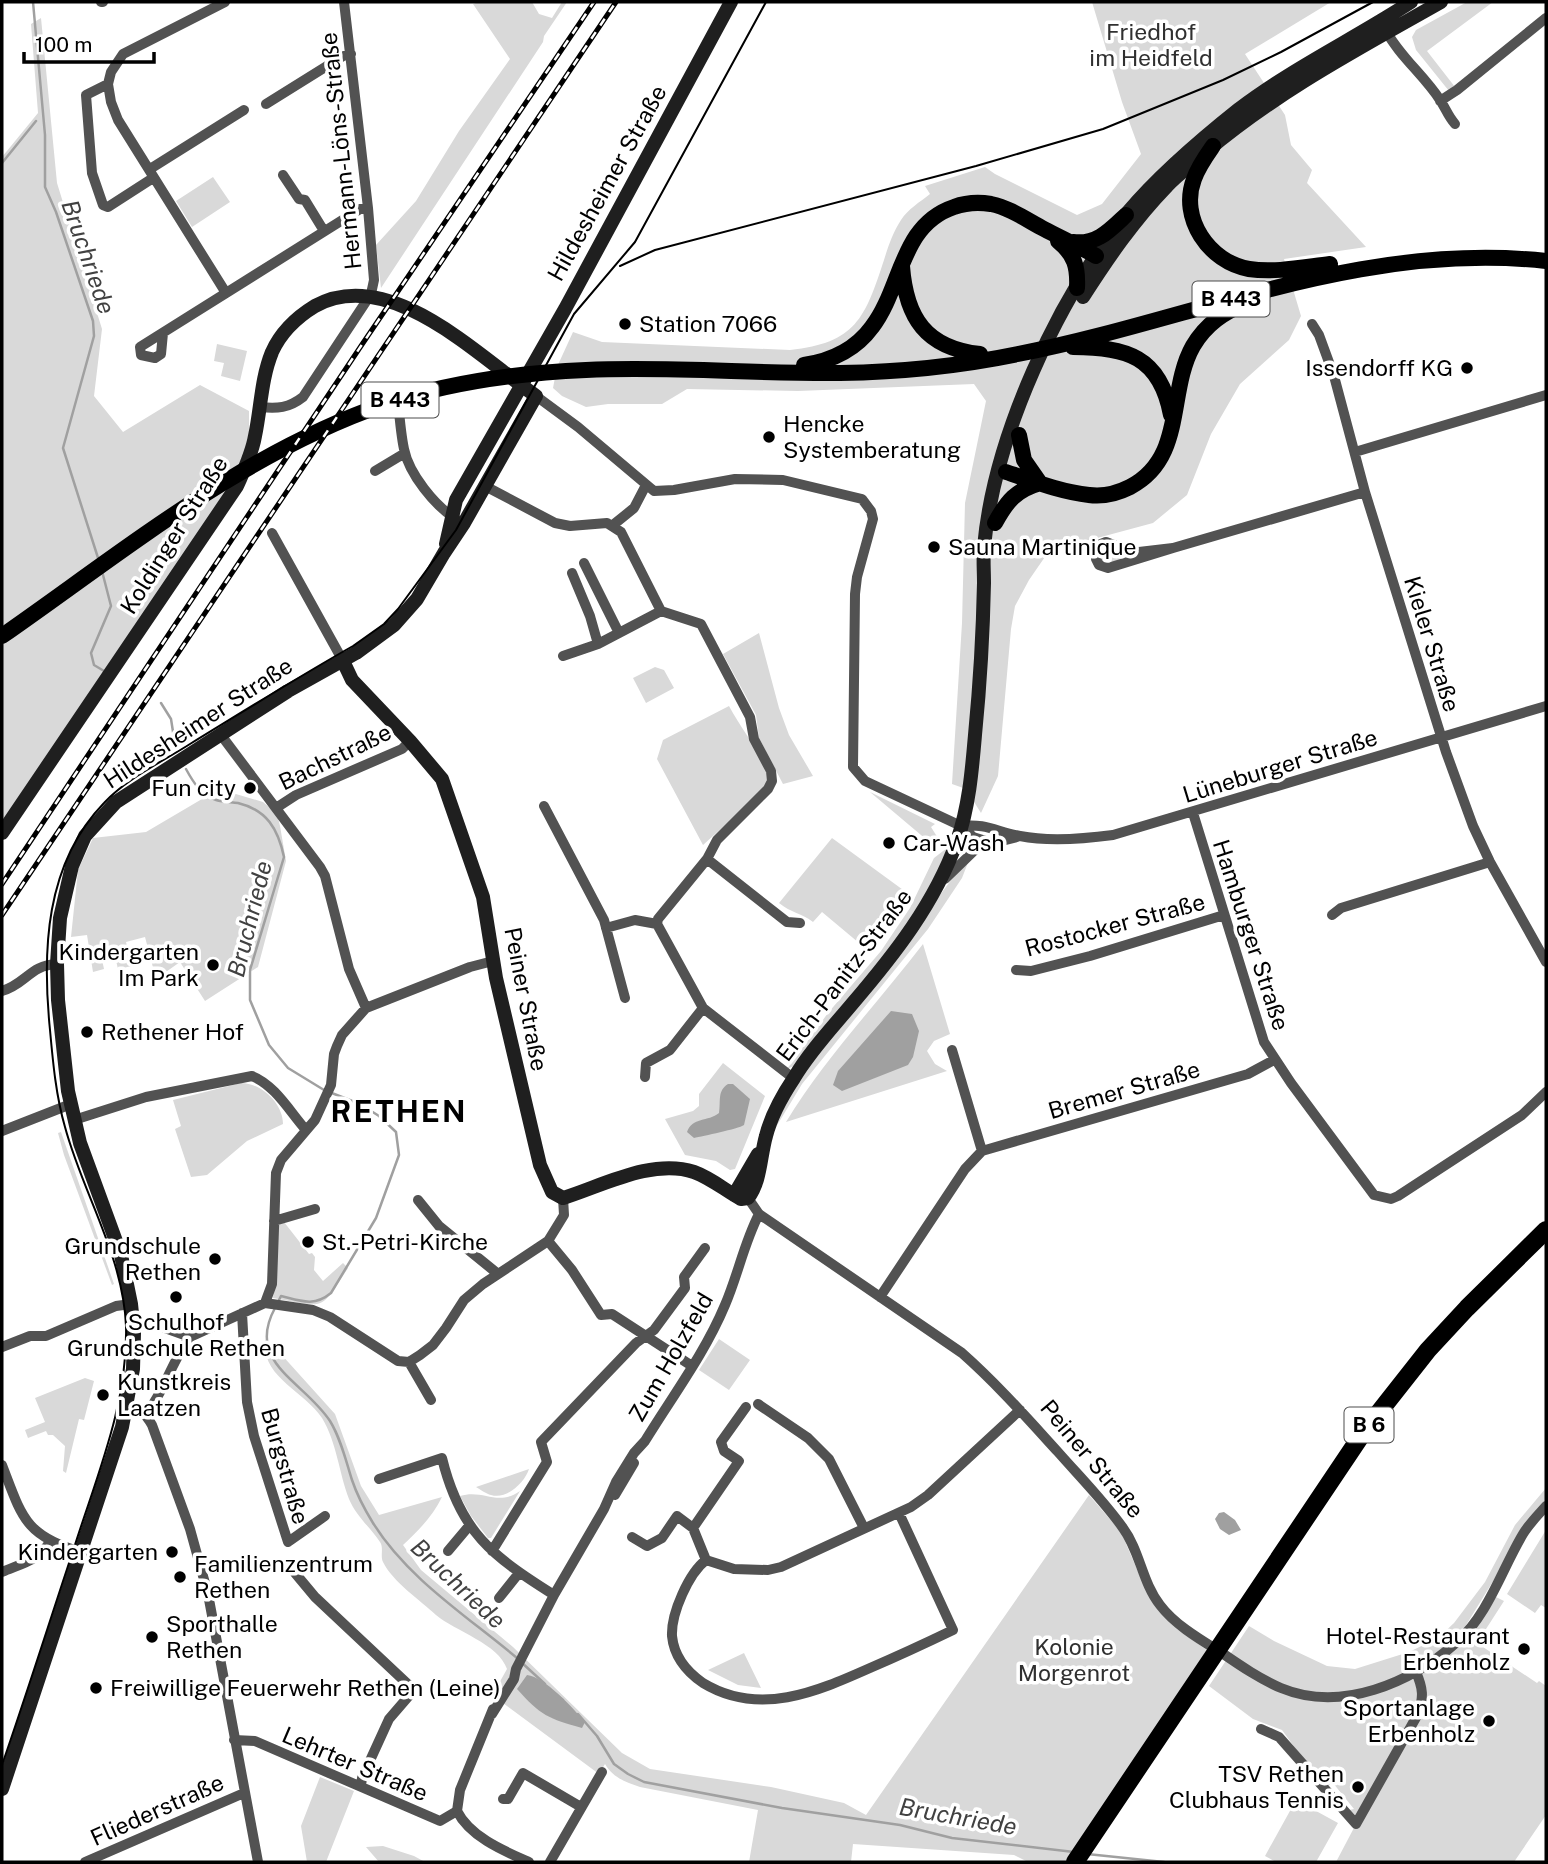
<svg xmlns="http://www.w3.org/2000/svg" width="1548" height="1864" font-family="'Public Sans',sans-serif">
	<rect width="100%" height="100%" fill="#fff"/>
	<path fill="#d9d9d9" d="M479,2H532L539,14L552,18L562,2H567L544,36L543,42L381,288L376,245L416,201L459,131L510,59L473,4Z
		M1092,2H1331L1245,54L1285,115L1291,145L1312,170L1307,183L1366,247L1284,259L1301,316L1289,340L1240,384L1211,434L1187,495L1153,523L1049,551L1029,580L1015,606L1011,629L998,776L981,813L966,789L952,784L962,623L965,503L986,401L974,384L798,391L687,389L662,404H608L586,407L562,396L553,388L557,367L573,332L602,342L790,350C856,343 865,318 884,260C888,247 893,232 901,220C908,209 920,202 930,194L925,186L985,167L995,174L1077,215L1102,204L1141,154L1122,102Z
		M1467,2H1493L1427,51L1455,87L1449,91L1416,50L1412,37L1416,30Z
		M41,18L57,183L102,329L94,396L123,432L200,385L249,411V444L224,494L2,830V157L38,113L31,24Z
		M213,177L230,202L192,227L176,201Z
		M217,344L247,351L240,381L221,376L224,363L214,361Z
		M1100,543L1135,555L1129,562L1099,565Z
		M759,633L779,708L789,735L813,776L783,784L759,738L756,715L723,654Z
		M655,667L664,670L674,688L646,703L633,678Z
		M729,706C742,730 757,748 770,772L764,790L703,845L657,759L663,740Z
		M219,789L263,802L277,814L280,826L286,861L258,967L205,1001L180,962L156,979L145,937L126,942L132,966L118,969L114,952L101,955L104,969L93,972L87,935L71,937L78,870L93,838L146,832Z
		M870,792L935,824L931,827L941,843L935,850L934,846Z
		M832,838L910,895L899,915L871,953L822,912L813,922C802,913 791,913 779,903Z
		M947,848C923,923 846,1004 796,1065L787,1069L828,1013L881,951L910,908L934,858Z
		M969,860L962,878L928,929L802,1084L776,1127C778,1089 871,993 897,959C921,926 940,889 969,860Z
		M923,944L950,1034L934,1041L927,1051L935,1064L947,1071L786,1122C825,1058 877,1004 923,944Z
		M723,1063L765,1096L735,1169L730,1170L716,1161L685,1155L665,1119L693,1111L699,1106V1094Z
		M241,1083C262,1083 283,1104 283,1124L247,1141L207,1175L191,1177L175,1129L181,1126L173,1100Z
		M61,1132L114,1284L112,1285L64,1155L58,1133Z
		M284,1222L309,1254L312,1253L315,1257L314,1270L323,1281L343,1263L348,1268C319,1313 326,1307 273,1298L277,1268V1226Z
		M719,1339L750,1360L729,1390L699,1370Z
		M265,1340L271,1343L335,1414L361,1486L379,1515L442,1497C433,1516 418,1531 403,1545L421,1570L513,1647L622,1753L650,1769L771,1787L844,1803L866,1815L1089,1495L1121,1532L1145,1588L1185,1635L1207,1650L1066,1862H1028L1014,1855L853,1844L851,1862H749L758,1810L640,1787C626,1782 613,1778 605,1764L599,1774L503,1703L502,1688L498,1685L507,1669C499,1644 455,1631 436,1615C421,1601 392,1581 383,1562C380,1556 384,1548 380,1542C370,1527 356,1516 349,1499C339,1473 337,1443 322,1418C304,1391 261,1377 265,1340Z
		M85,1378L94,1381L84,1420L79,1419L66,1473L63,1471L65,1446L53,1435H48L46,1431L28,1438L25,1430L45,1422L35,1398Z
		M529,1469C525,1482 507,1500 491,1495C486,1494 480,1489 476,1487Z
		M1546,1488V1500L1521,1530L1495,1578L1463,1630L1470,1636L1496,1597L1504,1601L1477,1643L1537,1683L1539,1681L1546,1686V1815L1514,1862H1336L1356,1824L1344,1811L1354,1809L1333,1783L1324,1788L1282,1730L1253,1719L1209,1686L1249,1626L1274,1641L1327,1666L1355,1669L1409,1652L1438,1638L1454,1623L1485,1582L1515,1525Z
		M520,1491L491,1538H488L471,1516L460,1496C484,1489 497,1507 520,1491Z
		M1546,1530V1608L1541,1605L1535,1613L1507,1594Z
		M744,1653L761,1688L738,1685L708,1670Z
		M320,1777L354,1791L326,1862H307L301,1826Z
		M1296,1800L1338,1823L1316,1862H1276L1265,1856Z
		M383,1846L414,1856L425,1862H379L366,1847Z"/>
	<path fill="#a0a0a0" d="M891,1011L912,1014L919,1031L913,1057L908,1065L842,1091L833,1085L838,1071Z
		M728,1084H733L750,1099L744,1125C738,1129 703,1136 694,1138L687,1132C692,1117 708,1122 719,1113C721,1101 717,1091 728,1084Z
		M1224,1512L1235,1520L1241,1530L1229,1535L1220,1529L1215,1519L1219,1513Z
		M527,1675C545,1677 573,1708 585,1722L582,1728C549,1719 540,1715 517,1689Z"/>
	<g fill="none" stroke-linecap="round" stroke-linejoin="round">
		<path stroke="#a0a0a0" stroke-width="2.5" d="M33,2L45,135V187L56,212L93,321L94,336L63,448L99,561
			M2,163L36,121
			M102,571L111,606L91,653L94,665L104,671
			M161,703L171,719L174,738
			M186,769C193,782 201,795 216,800C223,802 231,802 238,803C267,810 278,829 284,857L250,970V1000L269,1045L288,1068L324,1090L360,1104L379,1116L396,1132L399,1155L376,1218L331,1293C314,1307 301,1301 281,1296L278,1302
			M275,1308C245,1363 304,1381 330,1421C341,1439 346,1461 352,1480C357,1495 365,1510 373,1523C408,1579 467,1616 517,1658
			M521,1662L545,1684
			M549,1689L563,1700
			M578,1714L597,1736L614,1764L628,1774L644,1782L782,1808L900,1825L952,1838L1074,1852
			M1087,1854L1164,1862"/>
		<path stroke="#525252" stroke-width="10" d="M101,2H103
			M225,2L123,54L111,72L108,84L111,102L118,120L226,293
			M1385,29C1399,56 1424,75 1440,100C1446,109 1448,116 1455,124
			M108,84L86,95L92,173L103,205L108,207L153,178
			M1440,101L1457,90L1546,18
			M266,104L343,56L351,54
			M150,169L244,110
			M283,175L299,199L305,200L324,231
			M1312,324L1319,335L1334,376L1365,492L1446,752L1473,826L1490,862L1546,962
			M163,333L161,354L155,358L141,355L140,347L360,209L368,208
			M397,389C399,409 400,430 404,449C409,474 435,506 456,519
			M536,396L578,427L654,491L674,490L735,479L783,480L862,499L871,511L873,519L857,577L855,594L853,767L865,781L961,826L973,837L989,842
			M260,407C277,409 289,408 303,397L371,294L374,280L368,208L344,2
			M1355,452L1546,395
			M375,471L405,453
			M485,486L555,523L570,526L607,523L621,532L661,611L701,624L750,717L754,739L771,771L772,781L768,789L717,840L707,859L658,919L657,924L703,1008L793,1078
			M613,525L634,508L646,485
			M272,533L343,661
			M1173,548L1108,568L1099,565L1096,559V546L1106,542L1129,551L1139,552L1173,548L1365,492
			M584,563L619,633
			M572,573L590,616L598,644
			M563,656L598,644L661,611
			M221,735L320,867L325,876L349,969L366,1008
			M544,806L604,920L625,998
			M276,808L296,795L402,749L410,741
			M1193,813L1264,1042L1291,1083L1374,1195L1391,1199L1398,1196L1522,1115L1546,1092
			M961,826C986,823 997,832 1020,836C1050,842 1083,839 1113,835L1546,706
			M707,859L787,922L800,923
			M945,879L978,847L1017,837
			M1332,915L1341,908L1490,862
			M606,928L635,920L657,924
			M1016,970L1031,971L1090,956L1224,915
			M2,991C26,984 30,965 57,964
			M952,1050L982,1151
			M645,1077L646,1063L670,1050L703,1008
			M74,1120L146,1097L252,1076C275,1085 290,1112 306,1130
			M2,1131L71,1104
			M748,1198L759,1214L962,1353C997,1384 1027,1418 1058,1452C1080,1477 1104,1501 1123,1528C1140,1551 1142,1582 1160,1605C1175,1625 1201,1640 1222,1653C1241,1666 1260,1679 1281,1688C1341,1713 1411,1683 1457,1642C1488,1615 1502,1569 1523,1534C1529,1524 1538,1515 1546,1506
			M418,1200L439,1226L498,1274
			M274,1221L315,1209
			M548,1241L572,1270L601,1315L612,1314L692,1366
			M880,1297L965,1169L982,1151L1248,1074L1274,1060
			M265,1303L272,1284L276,1173L281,1160L315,1120L331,1085L334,1054L337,1046L342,1035L366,1008L470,967L493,961
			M242,1313L247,1402L254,1436L288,1542L325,1516
			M151,1323L190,1337
			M2,1347L30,1336H46L116,1306L131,1304
			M409,1362L431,1400
			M758,1404L808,1438L829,1459L864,1528
			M127,1407C141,1409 145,1413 152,1425L190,1529L208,1594L258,1862
			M146,1414C165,1391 172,1360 190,1337L265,1303L313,1310L330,1317L398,1361L409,1362L420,1355L433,1345L446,1328L464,1300L483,1284L548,1241L564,1215L563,1198
			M2,1465C22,1517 25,1536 81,1552
			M379,1479L442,1458C460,1532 492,1556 554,1595
			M615,1495L634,1463
			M693,1528L739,1461L724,1451L721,1442L746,1407
			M632,1537L647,1546L662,1538L677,1516L693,1528L706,1560L734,1569L768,1570L781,1567L911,1507L928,1495L1020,1410
			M448,1551L469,1526
			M492,1551L547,1462L541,1442L636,1343L654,1330L685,1288L684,1277L705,1248
			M706,1560C689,1573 671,1613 672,1636C674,1656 687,1672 703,1683C759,1717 816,1692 870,1668C898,1656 926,1643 953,1630L899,1513
			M2,1572C20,1564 41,1560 50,1541
			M295,1573L315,1597L414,1690L389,1719L362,1778L361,1786
			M499,1598L519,1573
			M493,1709L460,1790L457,1811C470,1837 504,1851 529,1862
			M492,1714L514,1679L516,1669L554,1595L604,1509L616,1482L634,1453L645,1441C672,1397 705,1353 725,1305C738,1275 744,1243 759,1214
			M1261,1729L1279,1737L1356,1824L1418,1714C1424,1697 1423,1688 1416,1672
			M234,1740L255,1741L440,1821L457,1811
			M503,1799H508L523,1773L581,1807
			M85,1862L244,1793
			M550,1862L602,1772"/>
		<path stroke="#1f1f1f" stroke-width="14" d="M1083,297C1108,258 1134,220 1167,186C1179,173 1194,163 1207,151C1278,91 1360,48 1441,2
			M446,544L456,500L565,309L731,2
			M343,661L352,680L410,741L442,779L483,897L496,978L540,1165L552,1192L563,1198C602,1186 652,1158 694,1172C711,1178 726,1191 741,1199L748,1198C761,1181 760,1157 766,1136C771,1116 782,1096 794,1078C810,1051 832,1028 852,1004C894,955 935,903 957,841C969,807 972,770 975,735C980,684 983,633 984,583C984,571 983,559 984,547C994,436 1058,298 1128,212C1160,174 1200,140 1239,109C1293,68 1354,39 1411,2
			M2,833L237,486C244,470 252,454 255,436C261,408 261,379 272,352C281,332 297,317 315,306C390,265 479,357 536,396L464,523L444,553L417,599L394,625L356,653L288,691L116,802L85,836L72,866L60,918L57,964L58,1000L68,1091L80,1143L121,1255L131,1304L134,1333L133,1369L122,1427L2,1789
			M734,1195L758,1154"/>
		<path stroke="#000" stroke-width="16" d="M1213,146C1206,156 1198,167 1194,179C1179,218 1209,262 1249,269C1275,273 1304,267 1330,264
			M1058,241C1075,255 1078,267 1077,288
			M1073,242C1097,245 1110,230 1126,215
			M902,266C906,318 926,348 980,354
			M1073,347C1126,347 1160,356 1171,415
			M804,365C831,361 856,349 872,327C902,288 900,225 954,207C965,203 979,202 991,204C1010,208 1027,220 1044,229C1061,238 1079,246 1096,256
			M1019,435L1024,460L1040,483
			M1006,472C1033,481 1061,492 1089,495C1103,497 1118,493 1130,487C1186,458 1167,392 1193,346C1206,324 1224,312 1246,303
			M995,523C1007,501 1016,490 1040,483
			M2,636C124,551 243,453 385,404C449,382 519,373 586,370C671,366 755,374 840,373C899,372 960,366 1018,354C1197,319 1359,241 1546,261"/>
		<path stroke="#000" stroke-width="18" d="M1075,1862L1365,1430L1428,1350L1467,1308L1546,1230"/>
		<path stroke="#000" stroke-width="2" d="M620,266L655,250L976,166L1103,129L1223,80L1281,52L1373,2
			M2,1765C27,1693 50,1620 74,1548C97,1475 128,1404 126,1326C123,1255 83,1194 65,1127C56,1096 53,1063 50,1030C42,951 45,864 104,803C127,778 162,762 190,744C244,711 298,677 353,646L384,624L398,609L456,530L574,314L635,242L766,2"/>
		<defs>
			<path id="rail" d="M2,884L363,343L594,2
				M2,915L616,2"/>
		</defs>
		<use href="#rail" stroke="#000" stroke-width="5"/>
		<use href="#rail" stroke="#fff" stroke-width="2.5" stroke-dasharray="8" stroke-linecap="butt"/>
	</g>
	<g fill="#000" stroke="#fff" stroke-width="2.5">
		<circle cx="625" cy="324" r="7"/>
		<circle cx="1467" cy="368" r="7"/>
		<circle cx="769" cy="437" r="7"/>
		<circle cx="934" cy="547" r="7"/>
		<circle cx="250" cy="788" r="7"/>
		<circle cx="889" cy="843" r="7"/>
		<circle cx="213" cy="965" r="7"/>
		<circle cx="87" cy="1032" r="7"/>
		<circle cx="308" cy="1242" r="7"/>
		<circle cx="215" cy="1259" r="7"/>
		<circle cx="176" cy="1297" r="7"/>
		<circle cx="103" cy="1395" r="7"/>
		<circle cx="172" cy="1552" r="7"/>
		<circle cx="180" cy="1577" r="7"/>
		<circle cx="152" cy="1637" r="7"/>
		<circle cx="1524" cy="1649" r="7"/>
		<circle cx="96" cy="1688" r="7"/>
		<circle cx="1489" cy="1721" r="7"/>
		<circle cx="1358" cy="1787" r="7"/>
	</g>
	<g text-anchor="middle" stroke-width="7" stroke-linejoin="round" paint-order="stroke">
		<g fill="#fff" stroke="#4c4c4c" stroke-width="2">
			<rect x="1192.5" y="281.5" width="77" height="35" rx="5"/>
			<rect x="361.5" y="382.5" width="77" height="35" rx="5"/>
			<rect x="1344.5" y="1407.5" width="49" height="35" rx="5"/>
		</g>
		<g font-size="21" font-weight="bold" fill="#000">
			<text x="1231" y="306">B 443</text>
			<text x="400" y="407">B 443</text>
			<text x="1369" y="1432">B 6</text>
		</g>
		<g font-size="23" fill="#303030" stroke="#fff">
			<text x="1151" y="40">Friedhof<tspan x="1151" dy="26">im Heidfeld</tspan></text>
			<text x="1074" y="1655">Kolonie<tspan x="1074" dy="26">Morgenrot</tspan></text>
		</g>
		<g font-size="23" fill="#000" stroke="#fff">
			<text transform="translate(341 151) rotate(-96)" y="8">Hermann-Löns-Straße</text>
			<text transform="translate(607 183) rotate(-61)" y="8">Hildesheimer Straße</text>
			<text transform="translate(174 535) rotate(-58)" y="8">Koldinger Straße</text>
			<text transform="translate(1432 644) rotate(73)" y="8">Kieler Straße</text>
			<text transform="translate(198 723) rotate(-33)" y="8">Hildesheimer Straße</text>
			<text transform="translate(335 757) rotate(-26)" y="8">Bachstraße</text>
			<text transform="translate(1280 766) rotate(-17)" y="8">Lüneburger Straße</text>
			<text transform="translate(1115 925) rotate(-15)" y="8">Rostocker Straße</text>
			<text transform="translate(1251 935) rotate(72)" y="8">Hamburger Straße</text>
			<text transform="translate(844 975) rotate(-53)" y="8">Erich-Panitz-Straße</text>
			<text transform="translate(526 999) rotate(79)" y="8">Peiner Straße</text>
			<text transform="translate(1124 1090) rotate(-16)" y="8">Bremer Straße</text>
			<text transform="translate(671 1357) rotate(-60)" y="8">Zum Holzfeld</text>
			<text transform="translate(1092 1459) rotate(50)" y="8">Peiner Straße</text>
			<text transform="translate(285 1466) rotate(74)" y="8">Burgstraße</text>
			<text transform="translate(355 1764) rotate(23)" y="8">Lehrter Straße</text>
			<text transform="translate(157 1810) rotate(-24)" y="8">Fliederstraße</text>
		</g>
		<g font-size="23" fill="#000" stroke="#fff" text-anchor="start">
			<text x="639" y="332">Station 7066</text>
			<text x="1453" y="376" text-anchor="end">Issendorff KG</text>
			<text x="783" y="432">Hencke<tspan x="783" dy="26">Systemberatung</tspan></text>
			<text x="948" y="555">Sauna Martinique</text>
			<text x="236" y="796" text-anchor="end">Fun city</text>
			<text x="903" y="851">Car-Wash</text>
			<text x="199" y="960" text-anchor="end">Kindergarten<tspan x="199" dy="26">Im Park</tspan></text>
			<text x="101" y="1040">Rethener Hof</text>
			<text x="322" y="1250">St.-Petri-Kirche</text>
			<text x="201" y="1254" text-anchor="end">Grundschule<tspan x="201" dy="26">Rethen</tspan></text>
			<text x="176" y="1330" text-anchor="middle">Schulhof<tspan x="176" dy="26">Grundschule Rethen</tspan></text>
			<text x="117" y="1390">Kunstkreis<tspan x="117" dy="26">Laatzen</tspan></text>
			<text x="158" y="1560" text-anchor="end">Kindergarten</text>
			<text x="194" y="1572">Familienzentrum<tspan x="194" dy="26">Rethen</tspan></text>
			<text x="166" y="1632">Sporthalle<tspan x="166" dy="26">Rethen</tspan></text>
			<text x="1510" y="1644" text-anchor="end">Hotel-Restaurant<tspan x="1510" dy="26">Erbenholz</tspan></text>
			<text x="110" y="1696">Freiwillige Feuerwehr Rethen (Leine)</text>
			<text x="1475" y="1716" text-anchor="end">Sportanlage<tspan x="1475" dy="26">Erbenholz</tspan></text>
			<text x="1344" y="1782" text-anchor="end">TSV Rethen<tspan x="1344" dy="26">Clubhaus Tennis</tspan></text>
		</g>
		<g font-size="24" font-style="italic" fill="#414141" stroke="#fff">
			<text transform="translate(88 257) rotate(71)" y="8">Bruchriede</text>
			<text transform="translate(250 919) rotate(-76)" y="8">Bruchriede</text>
			<text transform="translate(458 1584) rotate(43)" y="8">Bruchriede</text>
			<text transform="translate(958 1817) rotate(10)" y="8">Bruchriede</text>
		</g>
		<g font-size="30" font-weight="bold" letter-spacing="2" fill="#000" stroke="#fff">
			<text x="399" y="1122">RETHEN</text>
		</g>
	</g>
	<rect width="1548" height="1864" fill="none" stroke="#000000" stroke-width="7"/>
	<path d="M24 52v10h130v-10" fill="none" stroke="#000000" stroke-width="3.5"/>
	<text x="35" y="52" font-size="21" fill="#000000" stroke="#ffffff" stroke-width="5" paint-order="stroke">100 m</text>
</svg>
